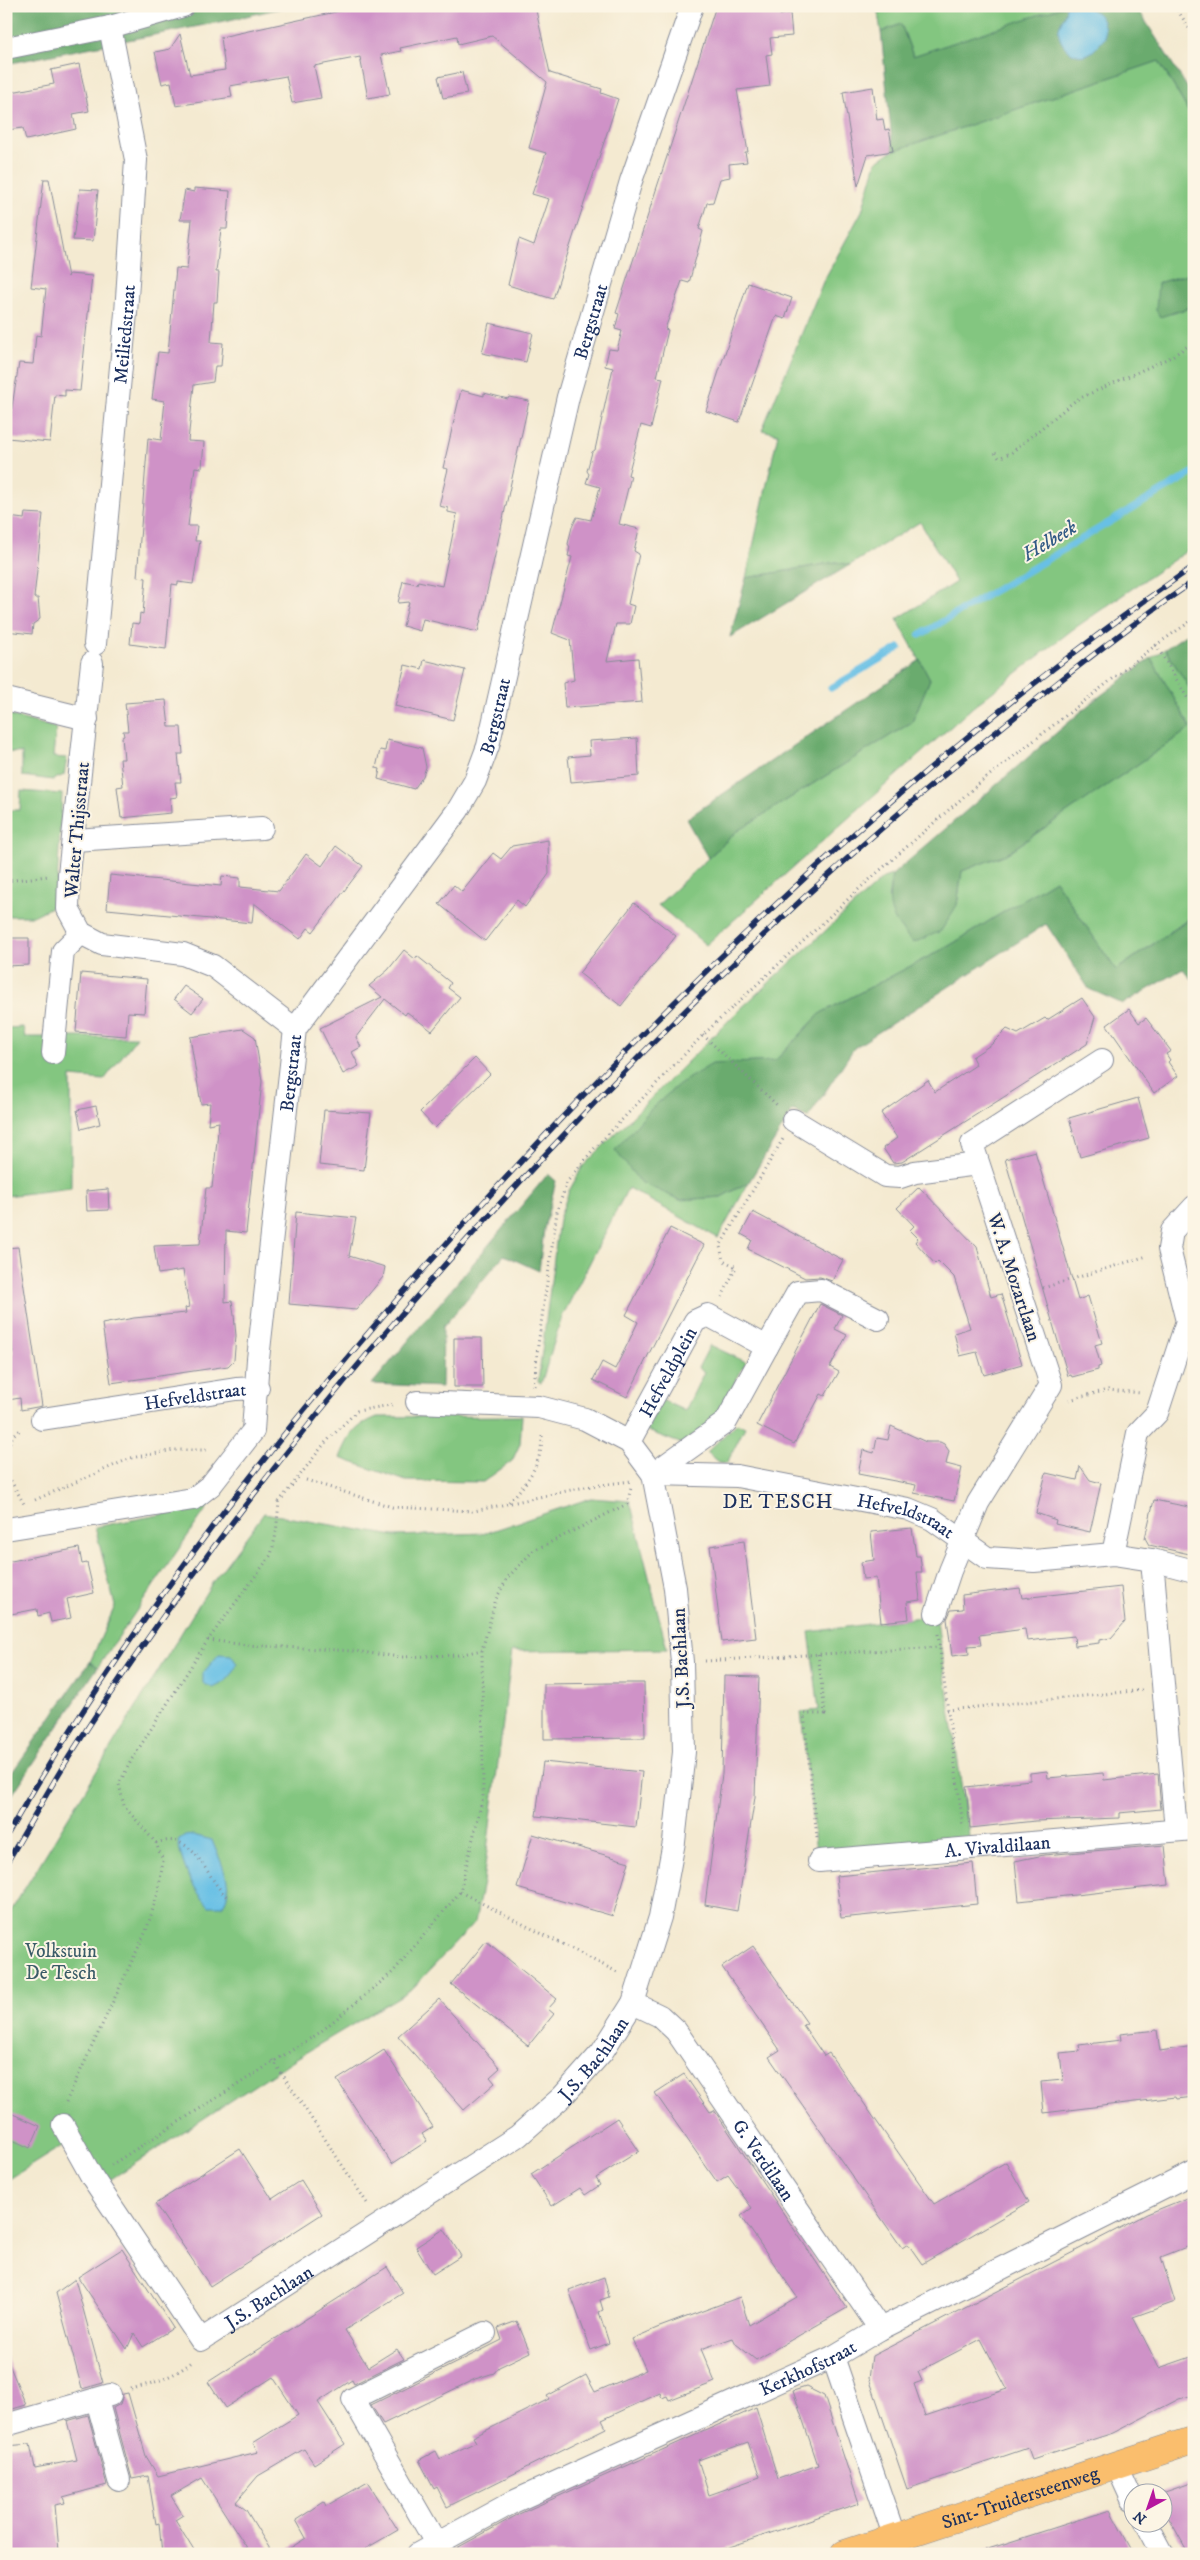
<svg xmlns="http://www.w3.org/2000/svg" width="1200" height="2560" font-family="'IM FELL DW Pica',serif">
	<rect width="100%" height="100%" fill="#fcf5e5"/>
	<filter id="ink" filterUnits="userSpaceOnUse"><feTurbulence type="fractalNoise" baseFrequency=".02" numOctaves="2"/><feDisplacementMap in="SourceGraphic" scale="10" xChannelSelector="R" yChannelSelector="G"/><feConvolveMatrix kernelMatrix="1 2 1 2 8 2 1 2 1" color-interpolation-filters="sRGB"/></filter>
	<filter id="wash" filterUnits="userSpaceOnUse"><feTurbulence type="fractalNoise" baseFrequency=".0096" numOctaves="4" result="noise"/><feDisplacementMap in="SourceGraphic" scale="20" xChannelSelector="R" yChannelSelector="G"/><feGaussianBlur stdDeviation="1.12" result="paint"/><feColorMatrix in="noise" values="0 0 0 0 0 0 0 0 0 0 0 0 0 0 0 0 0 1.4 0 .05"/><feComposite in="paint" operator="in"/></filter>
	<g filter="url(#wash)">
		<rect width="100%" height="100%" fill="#f4ead1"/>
		<path fill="#83c680" stroke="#4f7a6f" d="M877,6H1065V7L913,56L901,24L881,32Z
			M1159,61L1194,121V272L1158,283L1171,314L1194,306V546L1072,630L973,707L706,945L658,905L737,831L912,722L930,679L897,619L956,582L920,522L850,565L836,562L746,578L778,434L762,430L823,282L862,211L876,162L892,151Z
			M1165,649L1194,695V915L1116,970L1055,880L949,946L821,1013L775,1061L749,1063L680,1200L721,1197L749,1182L718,1238L628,1188L562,1317L541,1384L538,1382L559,1219L569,1191L583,1166L737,1012L883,878L892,875L888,899L957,905L962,871L1006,854L1191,728L1151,658Z
			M6,712L15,717L56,728L53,757L67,758L64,775L53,780L22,776V753L6,752Z
			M21,791L62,794L56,905L33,916H6V810H20Z
			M23,1027L25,1037H137L104,1080L71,1077V1188L6,1196V1028Z
			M710,1345L746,1362L716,1417L682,1444L645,1430L660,1399L685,1411L704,1372L698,1368Z
			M522,1416L520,1444L512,1461L483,1482L406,1481L340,1458C349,1435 355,1426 377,1417Z
			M737,1423L745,1427L727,1463L719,1462L707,1452Z
			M591,1498L630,1501L667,1649L512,1651L483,1882L475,1922L412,1989L295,2059L108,2181L65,2144L6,2181V1919L212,1583L264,1513L394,1536L486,1533Z
			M213,1499L98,1667L90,1662L115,1606L95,1527L180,1511Z
			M936,1615L970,1843L816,1853L801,1712L819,1710L809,1632Z"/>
		<path fill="#6aab6e" stroke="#426d66" d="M21,6H290L225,21L6,64V10Z
			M1065,6H1136L1194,98V121L1159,61L893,151L881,32L901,24L913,56Z
			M1194,272V306L1160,317L1156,310L1158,283Z
			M836,562L850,565L730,637L746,578Z
			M1194,629V695L1165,649Z
			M1151,658L1191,728L1006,854L962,871L957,905L941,931L913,943C890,917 886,909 892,875L1092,702Z
			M920,660L930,679L912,722L737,831L708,858L686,819Z
			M1055,880L1116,970L1194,916V982L1183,969L1123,1004L1089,989L1046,924L854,1048L808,1118L793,1110L749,1182L721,1197L680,1200L640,1182L615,1150L651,1109L679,1084L712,1064L775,1061L821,1013L949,946Z
			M548,1174L556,1181L544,1229L539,1271L504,1255L443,1327L442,1387L372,1384Z
			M90,1662L98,1667L6,1804V1781Z"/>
		<path fill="#67c0e5" stroke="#4178a2" d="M1066,6C1090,6 1106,10 1105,38C1100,43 1095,51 1088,54C1074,61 1056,43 1059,28C1061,20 1066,15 1066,6Z
			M219,1654L231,1655L237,1664C232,1677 226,1682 213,1688L203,1683V1673Z
			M193,1835L212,1840C219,1860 237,1888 222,1906H209C192,1888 182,1866 178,1841L185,1836Z"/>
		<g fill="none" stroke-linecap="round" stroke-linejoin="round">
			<path stroke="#67c0e5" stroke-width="7" d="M920,635L1194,472
				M831,688L899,648"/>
		</g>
		<g id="blocks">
			<path fill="#cf92c7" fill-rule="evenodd" d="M363,6H535L550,73L602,89L601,93L618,99L553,299L508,285L519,239L534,245L549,199L532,194L546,153L529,148L547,82L492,36L458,44L457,36L400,48L401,51L381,55L390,94L368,98L360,57L314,66L321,98L292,103L286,76L230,86L232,97L176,106L171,82L162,84L155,52L170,49L180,34L190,75L225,70L221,37Z
				M716,6H782L780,15L790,13L792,36L770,38L772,54L766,55L770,86L737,90L748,152H745L747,162L729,164L730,177L720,179L713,202L707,203L699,229L703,231L689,283L682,281L665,329L668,330L657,377L663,378L651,428L641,425L628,475L631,476L619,524L639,529L634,551L639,554L628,604L634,606L630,624H616L607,661L638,658L642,702L565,708L563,683L574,680L570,640L552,633L572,557L568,556L570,547L568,544L572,527L577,517L591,520L600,487L586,483L589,474L587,471L592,452L595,450L613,368L605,366L609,349L617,350L622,331L615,329L619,314L616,313Z
				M79,64L89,111L73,114L76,129L26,140L23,128L6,130V93L54,84L51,70Z
				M462,72L467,94L443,98L438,77Z
				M873,87L877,120L883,119L885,130L889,129L893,151L868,155L858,186L843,92Z
				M44,179H49L68,277L69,274L92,276L80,391L65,390V396L55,395L50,442L7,438L19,363L33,364L36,335L41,336L46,289L31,287Z
				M194,188L230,191L227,229H221L216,272H219L217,302H214L211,342L223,343L221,366H215L213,382L194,385L188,441L204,442L202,468L195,467L188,526H197L195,541H200L193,584L178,582V585L172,584L166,649L130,644L132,623L139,624L140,613L143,614L146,578L137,577L148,438L161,440L165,401L152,399L158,352L168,353L176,268L187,269L192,220H180L185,190L194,192Z
				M80,189L98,190L93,241L73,240Z
				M748,283L792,298L785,319L776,316L739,422L706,411Z
				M489,323L533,333L526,362L482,353Z
				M461,390L484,396V393L508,399L509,397L529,401L478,632L423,619L420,631L403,626L409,602L398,603L403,581L417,584L418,581L442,586L457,514L448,512V508L439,506L448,469L443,468Z
				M25,513L43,514L34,598H38L40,619L33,624L32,634L6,631V522L9,517L24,519Z
				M424,660L465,670L453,720L395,706L405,665L422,669Z
				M166,700L169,727H181L183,754H178L181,782H175L177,797L170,798L171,813L121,818L117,787L123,786L120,759H124L122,737L124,736L123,731H128L125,703Z
				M637,738L639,776L571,782L568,757L590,755L589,741Z
				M387,740L422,748L426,767L423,776L414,789L378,779L380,769L376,768L380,750L385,751Z
				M548,840L549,874L525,907L517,900L485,941L439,904L454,885L462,892L493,853L501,859L512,846Z
				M336,846L363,866L313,932L308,928L300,939L254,903L252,923L107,909L110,875L221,886L222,876L240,878V887L279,891L306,854L322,866Z
				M634,903L676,936L621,1006L579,973Z
				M6,938H29V965L6,966Z
				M404,950L415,959L417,956L451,983L448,988L460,997L432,1031L407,1012L405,1015L385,999L356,1037L361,1047L352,1052L359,1066L343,1074L320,1028L382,997L369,986L388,970Z
				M81,973L147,979L144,1013L128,1012L126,1036L76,1032Z
				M184,986L203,999L192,1013L174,999Z
				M1082,998L1095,1017L1087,1044L902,1162L893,1163L883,1148L897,1138L881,1113L928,1080L935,1092L976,1065L972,1057L992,1044L1007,1029L1018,1034L1045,1018L1047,1020Z
				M1129,1009L1139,1023L1146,1018L1171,1051L1166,1054L1170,1060L1168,1062L1178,1076L1154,1093L1107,1025Z
				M243,1029L255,1037L262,1081L246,1233L226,1231L225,1302L232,1301L234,1315L236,1336L234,1360L228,1366L111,1383L102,1324L134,1318L186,1313L185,1308L189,1307L183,1270L158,1274L154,1246L200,1244L206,1188H212L219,1122L208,1124L210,1103L201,1104L190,1037Z
				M475,1058L490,1074L435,1128L420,1112Z
				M1138,1098L1149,1138L1080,1157L1069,1118Z
				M96,1106L100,1124L81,1129L77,1110Z
				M324,1110L371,1113L364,1170L319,1165Z
				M1035,1151L1078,1300L1088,1296L1102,1343L1095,1345L1101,1366L1098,1367V1370L1072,1377L1071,1375L1068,1376L1005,1159Z
				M919,1187L977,1247L991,1297L1001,1294L1022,1364L984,1375L977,1352L960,1356L954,1333L970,1328L954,1277L938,1261L935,1264L915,1242L918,1238L910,1230L914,1226L897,1208Z
				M108,1189L109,1210L87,1211L86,1191Z
				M296,1212L356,1218L349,1256L385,1267L383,1277L356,1310L289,1304Z
				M753,1212L843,1260L832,1281L820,1277L805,1278L748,1249L752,1240L741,1234Z
				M670,1228L704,1245L627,1397L593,1380L602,1362L615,1369L628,1343L638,1322L626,1315Z
				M18,1247L42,1406L21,1410L20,1398L8,1400L6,1390V1354L13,1353L6,1308V1248Z
				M820,1304L842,1315L835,1329L847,1335L830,1367L839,1372L825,1396L821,1394L794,1444L757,1425Z
				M454,1338H482L483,1387H454Z
				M891,1426L926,1442H940L944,1444L949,1451L946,1464L962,1468L954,1501L914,1493L916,1485L858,1474L863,1450L874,1453L877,1438L888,1440Z
				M1080,1466L1090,1480L1101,1483L1090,1532L1055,1524L1056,1520L1036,1513L1046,1473L1077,1480Z
				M1154,1500L1194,1508V1555L1149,1545L1145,1538Z
				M912,1528L916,1556H920L922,1572H917L920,1600L907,1602L909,1619L881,1622L876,1578L863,1579L861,1562L874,1560L871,1532Z
				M744,1541L756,1638L722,1642L710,1546Z
				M79,1548L82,1564L87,1563L94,1593L67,1599L71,1618L51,1622L49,1613L38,1616L37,1609L6,1615V1562Z
				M1121,1587L1125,1622L1111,1638L1099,1640V1643L1075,1646L1074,1636L1027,1641L1025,1629L979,1635L981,1645L968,1646L969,1654L952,1656L947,1619L951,1610L963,1609L962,1595L1020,1588L1022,1598Z
				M724,1676L759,1677L755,1797L737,1911L705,1905L722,1774Z
				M612,1683H644L645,1738L544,1739V1684Z
				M543,1762L642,1772L636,1827L536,1816Z
				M1047,1771L1048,1778L1103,1773L1104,1780L1158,1774L1161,1809L1119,1813V1818L1035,1821L970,1828L966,1787L1030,1780V1773Z
				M533,1834L629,1862L613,1916L517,1888Z
				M1165,1845L1169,1885L1019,1901L1015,1861L1044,1855Z
				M973,1863L977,1904L841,1918L836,1876Z
				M486,1941L557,1999L548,2009L554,2014L528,2046L451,1984Z
				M753,1946L807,2023L803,2025L824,2056L829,2053L934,2204L1006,2162L1029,2202L922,2264L908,2244L902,2248L769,2057L780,2050L722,1967Z
				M439,1999L500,2068L490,2077L495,2083L464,2110L398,2036Z
				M1157,2030L1160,2051L1194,2046V2097L1177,2099L1176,2097L1044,2113L1041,2082L1063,2080L1060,2053L1080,2051L1079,2045L1121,2040L1120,2034Z
				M384,2050L433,2127L422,2134L427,2141L392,2164L337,2080Z
				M684,2074L710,2112L714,2110L847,2308L756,2360L736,2344L733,2338L701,2349L715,2382L669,2400L667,2396L662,2398L660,2393L602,2420L606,2428L447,2507L437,2487L434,2489L419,2460L436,2451L440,2459L476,2442L473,2437L549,2399L547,2396L586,2375L595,2392L646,2370L632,2339L657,2328L740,2297L749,2325L797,2297L741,2216L752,2208L728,2175L717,2182L655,2093Z
				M6,2111L40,2126L30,2148L6,2137Z
				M617,2118L639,2151L596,2178L600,2185L585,2195L580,2188L552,2206L531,2174Z
				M240,2149L272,2199L301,2180L322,2214L210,2286L155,2204Z
				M1194,2195V2244L1161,2257L1175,2302L1133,2317L1159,2368L1194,2356V2395L1179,2399L1113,2433L1032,2459L1028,2448L907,2489L869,2378L872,2356L1147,2214ZM981,2339L1007,2389L925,2416L914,2384L922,2381L918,2372Z
				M444,2229L461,2256L433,2274L416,2247Z
				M122,2249L173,2328L143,2347L134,2333L127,2349L78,2277Z
				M387,2267L403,2293L345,2330L368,2367L397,2349L404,2359L354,2384L352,2380L318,2402L345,2444L314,2464L304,2449L258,2476L236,2502L246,2510L273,2554H251L202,2478L171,2496L183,2515L175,2520L196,2554H162L159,2523L156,2524L148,2476L132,2479L113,2408L120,2404L123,2394L128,2393L146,2456L158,2476L258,2452L253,2443L298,2415L273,2377L225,2408L208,2382Z
				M604,2277L609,2297L600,2300L603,2310L599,2312L609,2343L591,2350L569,2290Z
				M75,2279L103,2383L82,2389L56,2293Z
				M517,2321L530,2352L499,2367L494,2373L475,2379L383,2424L371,2405L502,2340L498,2328Z
				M6,2357L26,2405L6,2411Z
				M806,2387L824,2396L859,2503L709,2554H446L519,2514L756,2408L778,2479L818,2465L793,2391ZM748,2442L760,2477L709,2495L698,2460Z
				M88,2415L107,2485L63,2497L65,2503L55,2505L59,2551L47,2554H6V2446L30,2444L35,2468L77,2460L67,2421Z
				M368,2482L398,2530L365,2549L367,2554H281L306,2538L296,2520L324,2502L326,2506Z
				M1194,2482V2554H1189L1162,2506V2493Z
				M1110,2510L1134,2554H986L985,2550Z"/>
		</g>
	</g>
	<g filter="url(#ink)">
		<use href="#blocks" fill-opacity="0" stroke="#888c98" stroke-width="1"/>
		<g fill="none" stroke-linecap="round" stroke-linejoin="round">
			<defs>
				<g id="minor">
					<path d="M6,48L110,27L183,6"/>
					<path id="s1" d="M95,644L126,313L136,160L110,27"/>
					<path d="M92,663L69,874L68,909L81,933L102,944L183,954L213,966L295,1029"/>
					<path d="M6,699L87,719"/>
					<path d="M74,840L262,828"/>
					<path d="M53,1053L63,951L81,933"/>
					<path d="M793,1120L885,1176L900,1177L915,1172L978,1164"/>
					<path d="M767,1347L798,1292L821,1290L878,1319"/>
					<path id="s2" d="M42,1419L236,1389L258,1388"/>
					<path id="s3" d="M253,1431L258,1359L295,1029L458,810L475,781L488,746L568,397L631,181L692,6"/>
					<path id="s4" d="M629,1442L695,1321L708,1315L767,1347L726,1422L653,1474"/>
					<path id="s5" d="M653,1474L737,1476L908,1509L932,1519L987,1558L1034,1561L1113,1554L1152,1560L1194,1571"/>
					<path d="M6,1529L193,1499L211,1485"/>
					<path d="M1113,1554L1138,1433L1157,1413L1187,1321L1169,1249L1172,1231L1194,1207"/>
					<path d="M1152,1560L1176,1830"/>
					<path d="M936,1613L950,1571L978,1503L1051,1385L972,1144L1102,1060"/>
					<path id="s6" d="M819,1861L1194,1829"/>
					<path id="s7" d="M633,2003L660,2016L676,2031L880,2329"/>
					<path id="s8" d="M63,2125L92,2177L201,2340L518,2136L562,2097L602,2052L633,2003L660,1917L674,1842L684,1752L682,1662L675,1588L653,1474L629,1442L585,1419L539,1407L417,1402"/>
					<path d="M833,2357L895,2538"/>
					<path d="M97,2400L119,2480"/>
					<path d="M6,2425L110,2395"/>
					<path d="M1117,2466L1132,2499"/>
					<path d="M1146,2522L1163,2554"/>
					<path d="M436,2543L353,2399L485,2333"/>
					<path id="s9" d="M418,2554L513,2502L833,2357L880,2329L1194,2172"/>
				</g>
				<g id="major">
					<path id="s10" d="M845,2554L1194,2440"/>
				</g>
			</defs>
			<use href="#minor" stroke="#888c98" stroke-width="24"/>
			<use href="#major" stroke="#888c98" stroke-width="29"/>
			<path stroke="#888c98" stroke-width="3" stroke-dasharray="1 4" stroke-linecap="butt" d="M1175,6L1194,36
				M995,453L999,458L1012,452L1076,400L1171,357L1194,342
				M1156,645L1194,709
				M6,881L48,876
				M703,1035L777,1105
				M1043,1288L1147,1256
				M722,1297L736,1267L723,1260L720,1246L783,1139
				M534,1386L538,1345L557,1212L567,1182L592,1151L703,1035L860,888L977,785L1156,645L1194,619
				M1069,1400L1108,1390L1141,1393
				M325,1443L357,1411L396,1404
				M6,1452L13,1435L22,1429
				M6,1472L24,1504
				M306,1480L392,1507L474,1511L585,1487L631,1481
				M35,1500L131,1458L174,1450H209
				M509,1502C529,1481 543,1462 542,1432
				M938,1634L963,1826
				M208,1640L246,1645L354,1651L400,1657L458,1655L482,1650
				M705,1661L939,1647
				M947,1710L1143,1690
				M817,1838L804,1714H825L818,1653
				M156,1843C196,1829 205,1879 229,1899
				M460,1892L619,1973
				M273,2060L369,2206
				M66,2102L146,1931L158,1893L163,1861L156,1843L124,1806L119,1784L132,1759L208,1640L271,1555L276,1534L279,1502
				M111,2165L319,2033L393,1972L460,1892L483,1797L482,1650L496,1599L508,1577L533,1551L627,1504L631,1488
				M131,2389C154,2383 174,2377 193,2361"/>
			<use href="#minor" stroke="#fff" stroke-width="22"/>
			<use href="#major" stroke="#fabe6d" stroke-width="28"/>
			<defs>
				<path id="rail" d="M6,1837C137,1608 304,1400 481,1205C696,968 930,748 1194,566
					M6,1864C27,1829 47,1792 69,1757C220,1518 404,1301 600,1097C723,969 852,849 990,737C1056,683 1123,630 1194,581"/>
			</defs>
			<use href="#rail" stroke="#1b2f5e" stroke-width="5.5"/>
			<use href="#rail" stroke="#fcf5e5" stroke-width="4" stroke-dasharray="11" stroke-linecap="butt"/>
			<defs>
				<path id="minor-bridge" d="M211,1485L253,1431"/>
			</defs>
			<use href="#minor-bridge" stroke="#888c98" stroke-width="24" stroke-linecap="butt"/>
			<path stroke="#888c98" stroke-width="3" stroke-dasharray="1 4" stroke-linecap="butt" d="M279,1502L325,1443"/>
			<use href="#minor-bridge" stroke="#fff" stroke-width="22"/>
		</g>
	</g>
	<g text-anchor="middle" stroke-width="4" stroke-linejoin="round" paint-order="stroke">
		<g font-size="19" fill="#1b2f5e" stroke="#fcf5e5">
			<text dy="7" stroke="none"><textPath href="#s3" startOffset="1185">Bergstraat</textPath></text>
			<text dy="7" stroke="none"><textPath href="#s1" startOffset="311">Meiliedstraat</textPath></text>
			<text dy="7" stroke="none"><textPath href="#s3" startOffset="779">Bergstraat</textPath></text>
			<text transform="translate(76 830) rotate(-85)" y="7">Walter Thijsstraat</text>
			<text dy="7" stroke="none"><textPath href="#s3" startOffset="360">Bergstraat</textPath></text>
			<text transform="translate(1015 1277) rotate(72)" y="7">W. A. Mozartlaan</text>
			<text dy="7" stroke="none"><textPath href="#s4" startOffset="80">Hefveldplein</textPath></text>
			<text dy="7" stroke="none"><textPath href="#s2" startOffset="155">Hefveldstraat</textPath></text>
			<text dy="7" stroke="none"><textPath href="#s5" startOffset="258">Hefveldstraat</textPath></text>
			<text transform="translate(680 1658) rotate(-93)" y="7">J.S. Bachlaan</text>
			<text dy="7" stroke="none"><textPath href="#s6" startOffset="179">A. Vivaldilaan</textPath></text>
			<text dy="7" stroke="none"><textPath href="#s8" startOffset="741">J.S. Bachlaan</textPath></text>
			<text dy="7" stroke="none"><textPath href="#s7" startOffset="208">G. Verdilaan</textPath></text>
			<text dy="7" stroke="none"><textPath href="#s8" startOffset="336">J.S. Bachlaan</textPath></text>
			<text dy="7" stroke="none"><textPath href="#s9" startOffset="432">Kerkhofstraat</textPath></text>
			<text dy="7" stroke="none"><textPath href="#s10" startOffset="184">Sint-Truidersteenweg</textPath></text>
		</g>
		<g font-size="19" fill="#3a5c68" stroke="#fcf5e5">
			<text x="61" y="1957">Volkstuin<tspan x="61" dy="22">De Tesch</tspan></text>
		</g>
		<g font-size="20" font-style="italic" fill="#325a86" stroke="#fcf5e5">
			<text transform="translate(1049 540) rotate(-31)" y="7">Helbeek</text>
		</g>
		<g font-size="20" letter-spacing="1" fill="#1b2f5e" stroke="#fcf5e5">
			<text x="778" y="1508">DE TESCH</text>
		</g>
	</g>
	<rect width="1200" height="2560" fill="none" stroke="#fcf5e5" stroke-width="25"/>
	<g transform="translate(1148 2508) rotate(220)"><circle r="24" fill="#fcf5e5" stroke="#a2a6af"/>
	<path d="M0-4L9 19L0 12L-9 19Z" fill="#b5179e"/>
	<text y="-8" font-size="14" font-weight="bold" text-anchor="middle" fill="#1b2f5e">N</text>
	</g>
</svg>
